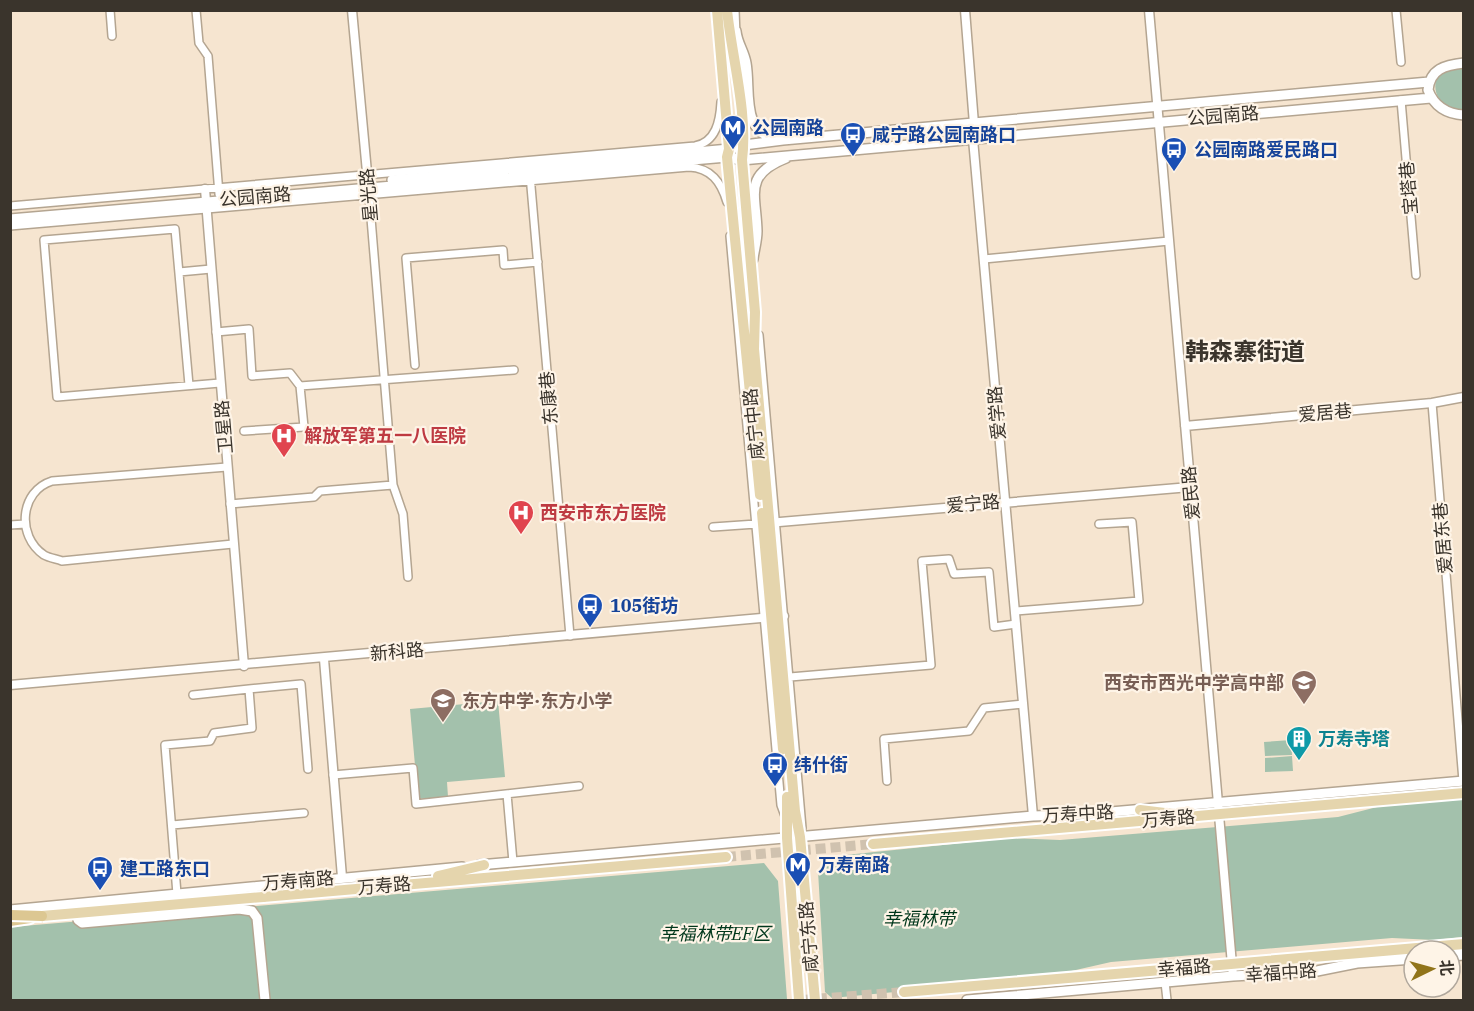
<svg xmlns="http://www.w3.org/2000/svg" width="1474" height="1011" font-family="'IBM Plex Serif','Noto Sans SC',serif">
	<rect width="100%" height="100%" fill="#f6e5d0"/>
	<path fill="#a3c1ac" d="M1463,66V111H1462C1457,110 1452,109 1448,107C1434,100 1430,79 1444,71C1450,68 1457,67 1463,66Z
		M498,701L505,777L447,782L448,797L418,799L410,709Z
		M1291,740L1292,755L1265,756L1264,742Z
		M1292,756L1293,771L1265,772V758Z
		M1463,799V937L1434,940L1392,938L1111,962L1067,972L952,981L947,987L832,998L825,992L818,871L826,857L1011,838L1060,840L1338,817L1381,806Z
		M764,863L778,881L787,999L762,1000H11V927Z"/>
	<g fill="none" stroke-linecap="round" stroke-linejoin="round">
		<path stroke="#d0c2af" stroke-width="10" stroke-dasharray="10 5" stroke-linecap="butt" d="M726,857L873,844
			M802,1000L904,992"/>
		<defs>
			<path id="minor" d="M110,10L112,36
				M196,10L199,43L208,56L219,194
				M735,10L736,36
				M1396,10L1401,62
				M1401,100L1416,275
				M530,175L570,636
				M369,194L393,485L403,514L408,577
				M10,206L695,146C716,142 720,121 721,102
				M10,226L689,167C711,168 721,182 727,202
				M730,236L781,805L785,816
				M984,259L1169,241
				M179,272L211,269
				M216,332L249,329L252,376L290,373L300,386L514,370
				M759,335L802,828
				M415,365L406,258L503,250L504,265L538,262
				M189,385L175,229L44,240L57,397L220,383
				M1432,403L1463,781
				M244,431L304,427L300,386
				M227,467L52,481C20,491 16,536 44,555C49,558 57,559 62,561L233,544
				M230,504L314,497L320,491L393,485
				M10,525L25,524
				M713,527L756,524
				M1015,611L1139,601L1132,522L1099,524
				M790,677L931,665L922,561L949,559L954,574L989,572L994,627L1016,624
				M193,695L249,689
				M333,775L413,768L416,804L579,786
				M887,781L884,739L969,731L984,708L1023,704
				M507,794L513,862
				M172,825L304,813
				M177,894L165,745L210,741L214,733L252,728L249,689L301,684L308,769
				M1165,982L1167,1000"/>
			<path id="tertiary" d="M352,10L369,194
				M965,10L974,124L973,139L1033,816
				M1149,10L1233,976
				M205,189L244,666
				M1185,426L1432,403L1464,397
				M756,524L1190,487
				M324,659L342,877
				M10,685L784,616"/>
			<path id="secondary" d="M736,31C737,43 744,51 746,63C751,90 740,133 777,139
				M1464,63C1445,65 1430,69 1428,90C1434,106 1447,114 1464,115
				M392,180L729,149L744,145L783,140L1429,82
				M10,219L727,157L742,160L1431,98
				M753,259C754,250 757,241 757,231C756,194 743,175 786,158
				M479,865L1033,816L1088,814L1464,781
				M77,906L78,920L82,923L239,909L252,911L257,918L265,1000
				M10,910L462,867
				M1450,956L1464,955
				M967,1000L1233,976L1317,971L1357,963L1414,959"/>
			<path id="primary" d="M717,10L729,149L727,157L760,495
				M727,10C732,58 748,113 742,160L755,312L754,349L795,811L800,837L815,1000
				M762,513L783,749
				M787,797V838L799,1000
				M1140,810L1173,814
				M873,844L1464,793
				M438,876L484,865
				M263,897L726,857
				M904,992L1464,944"/>
			<path id="trunk" d="M10,921L30,918"/>
		</defs>
		<use href="#minor" stroke="#b4a591" stroke-width="10"/>
		<use href="#tertiary" stroke="#b4a591" stroke-width="11"/>
		<use href="#secondary" stroke="#b4a591" stroke-width="12"/>
		<use href="#primary" stroke="#fff" stroke-width="14"/>
		<use href="#trunk" stroke="#fff" stroke-width="14"/>
		<use href="#minor" stroke="#fff" stroke-width="7"/>
		<use href="#tertiary" stroke="#fff" stroke-width="8"/>
		<use href="#secondary" stroke="#fff" stroke-width="9"/>
		<use href="#primary" stroke="#e5d5ad" stroke-width="10"/>
		<use href="#trunk" stroke="#dcc792" stroke-width="10"/>
		<defs>
			<path id="primary-bridge" d="M42,916L263,897"/>
			<path id="trunk-bridge" d="M10,915L42,916"/>
		</defs>
		<use href="#primary-bridge" stroke="#fff" stroke-width="14" stroke-linecap="butt"/>
		<use href="#trunk-bridge" stroke="#fff" stroke-width="14" stroke-linecap="butt"/>
		<use href="#primary-bridge" stroke="#e5d5ad" stroke-width="10"/>
		<use href="#trunk-bridge" stroke="#dcc792" stroke-width="10"/>
	</g>
	<defs>
		<symbol id="metro-pin" viewBox="-11 -11 22 30"><path d="M0 17L-7.5 6A9.5 9.5 0 1 1 7.5 6Z" fill="#1a4fb4" stroke="#fef4e7"/><path d="M-5.5 5V-5H-3L0 0L3-5H5.5V5H3V-.5L0 4L-3-.5V5Z" fill="#fff"/></symbol>
		<symbol id="bus-pin" viewBox="-11 -11 22 30"><path d="M0 17L-7.5 6A9.5 9.5 0 1 1 7.5 6Z" fill="#1a4fb4" stroke="#fef4e7"/><path d="M-5-6H5V4H4V6H2V4H-2V6H-4V4H-5ZM-3.5-4V0h7V-4ZM-3.5 1.2v1.5H-2V1.2ZM2 1.2v1.5H3.5V1.2Z" fill="#fff"/></symbol>
		<symbol id="hospital-pin" viewBox="-11 -11 22 30"><path d="M0 17L-7.5 6A9.5 9.5 0 1 1 7.5 6Z" fill="#e0444e" stroke="#fef4e7"/><path d="M-5-5h3v3.5h4V-5h3V5h-3V1.5h-4V5h-3Z" fill="#fff"/></symbol>
		<symbol id="school-pin" viewBox="-11 -11 22 30"><path d="M0 17L-7.5 6A9.5 9.5 0 1 1 7.5 6Z" fill="#8d6e63" stroke="#fef4e7"/><path d="M0-5L7-2L0 1L-7-2ZM-4 1L0 2.5L4 1V4Q0 6-4 4Z" fill="#fff"/></symbol>
		<symbol id="building-pin" viewBox="-11 -11 22 30"><path d="M0 17L-7.5 6A9.5 9.5 0 1 1 7.5 6Z" fill="#0f9aa8" stroke="#fef4e7"/><path d="M-4-6H4V6H1V3H-1V6H-4ZM-2.5-4.3h1.7v1.8h-1.7ZM.8-4.3h1.7v1.8H.8ZM-2.5-1h1.7V.8h-1.7ZM.8-1h1.7V.8H.8Z" fill="#fff"/></symbol>
	</defs>
	<g fill-rule="evenodd">
		<use href="#metro-pin" x="718" y="113" width="30" height="40"/>
		<use href="#bus-pin" x="838" y="120" width="30" height="40"/>
		<use href="#bus-pin" x="1159" y="135" width="30" height="40"/>
		<use href="#hospital-pin" x="269" y="421" width="30" height="40"/>
		<use href="#hospital-pin" x="506" y="498" width="30" height="40"/>
		<use href="#bus-pin" x="575" y="591" width="30" height="40"/>
		<use href="#school-pin" x="1289" y="668" width="30" height="40"/>
		<use href="#school-pin" x="428" y="686" width="30" height="40"/>
		<use href="#building-pin" x="1284" y="724" width="30" height="40"/>
		<use href="#bus-pin" x="760" y="750" width="30" height="40"/>
		<use href="#metro-pin" x="783" y="850" width="30" height="40"/>
		<use href="#bus-pin" x="85" y="854" width="30" height="40"/>
	</g>
	<g text-anchor="middle" stroke-width="4.5" stroke-linejoin="round" paint-order="stroke">
		<g font-size="18" fill="#3a342c" stroke="#fef4e7">
			<text transform="translate(1223 116) rotate(-5)" y="6">公园南路</text>
			<text transform="translate(1409 188) rotate(-95)" y="6">宝塔巷</text>
			<text transform="translate(369 195) rotate(-95)" y="6">星光路</text>
			<text transform="translate(255 197) rotate(-5)" y="6">公园南路</text>
			<text transform="translate(549 398) rotate(-95)" y="6">东康巷</text>
			<text transform="translate(997 413) rotate(-95)" y="6">爱学路</text>
			<text transform="translate(1325 413) rotate(-5)" y="6">爱居巷</text>
			<text transform="translate(754 424) rotate(-96)" y="6">咸宁中路</text>
			<text transform="translate(224 427) rotate(-95)" y="6">卫星路</text>
			<text transform="translate(1191 493) rotate(-95)" y="6">爱民路</text>
			<text transform="translate(973 504) rotate(-5)" y="6">爱宁路</text>
			<text transform="translate(1443 538) rotate(-95)" y="6">爱居东巷</text>
			<text transform="translate(397 652) rotate(-5)" y="6">新科路</text>
			<text transform="translate(1078 814) rotate(-3)" y="6">万寿中路</text>
			<text transform="translate(1168 819) rotate(-5)" y="6">万寿路</text>
			<text transform="translate(298 881) rotate(-5)" y="6">万寿南路</text>
			<text transform="translate(384 886) rotate(-5)" y="6">万寿路</text>
			<text transform="translate(809 937) rotate(-95)" y="6">咸宁东路</text>
			<text transform="translate(1184 968) rotate(-5)" y="6">幸福路</text>
			<text transform="translate(1281 973) rotate(-4)" y="6">幸福中路</text>
		</g>
		<g font-size="18" font-weight="bold" fill="#164399" stroke="#fef4e7" text-anchor="start">
			<text x="752" y="134">公园南路</text>
			<text x="872" y="141">咸宁路公园南路口</text>
			<text x="1194" y="156">公园南路爱民路口</text>
			<text x="610" y="612">105街坊</text>
			<text x="794" y="771">纬什街</text>
			<text x="818" y="871">万寿南路</text>
			<text x="120" y="875">建工路东口</text>
		</g>
		<g font-size="18" font-weight="bold" fill="#be3a42" stroke="#fef4e7" text-anchor="start">
			<text x="304" y="442">解放军第五一八医院</text>
			<text x="540" y="519">西安市东方医院</text>
		</g>
		<g font-size="18" font-weight="bold" fill="#785e54" stroke="#fef4e7" text-anchor="end">
			<text x="1284" y="689">西安市西光中学高中部</text>
			<text x="462" y="707" text-anchor="start">东方中学·东方小学</text>
		</g>
		<g font-size="18" font-weight="bold" fill="#0d838f" stroke="#fef4e7" text-anchor="start">
			<text x="1318" y="745">万寿寺塔</text>
		</g>
		<g font-size="18" font-style="italic" fill="#00371b" stroke="#fef4e7">
			<text x="919" y="925">幸福林带</text>
			<text x="715" y="940">幸福林带EF区</text>
		</g>
		<g font-size="24" font-weight="bold" fill="#3a342c" stroke="#fef4e7">
			<text x="1245" y="360">韩森寨街道</text>
		</g>
	</g>
	<rect width="1474" height="1011" fill="none" stroke="#3a342c" stroke-width="24"/>
	<g transform="translate(1432 969) rotate(85)"><circle r="28" fill="#fef4e7" stroke="#b0a79c" stroke-width="1.5"/>
	<path d="M0-4.5L10 22L0 15L-10 22Z" fill="#91741a"/>
	<text y="-9" font-size="16" font-weight="bold" text-anchor="middle" fill="#3a342c">北</text>
	</g>
</svg>
